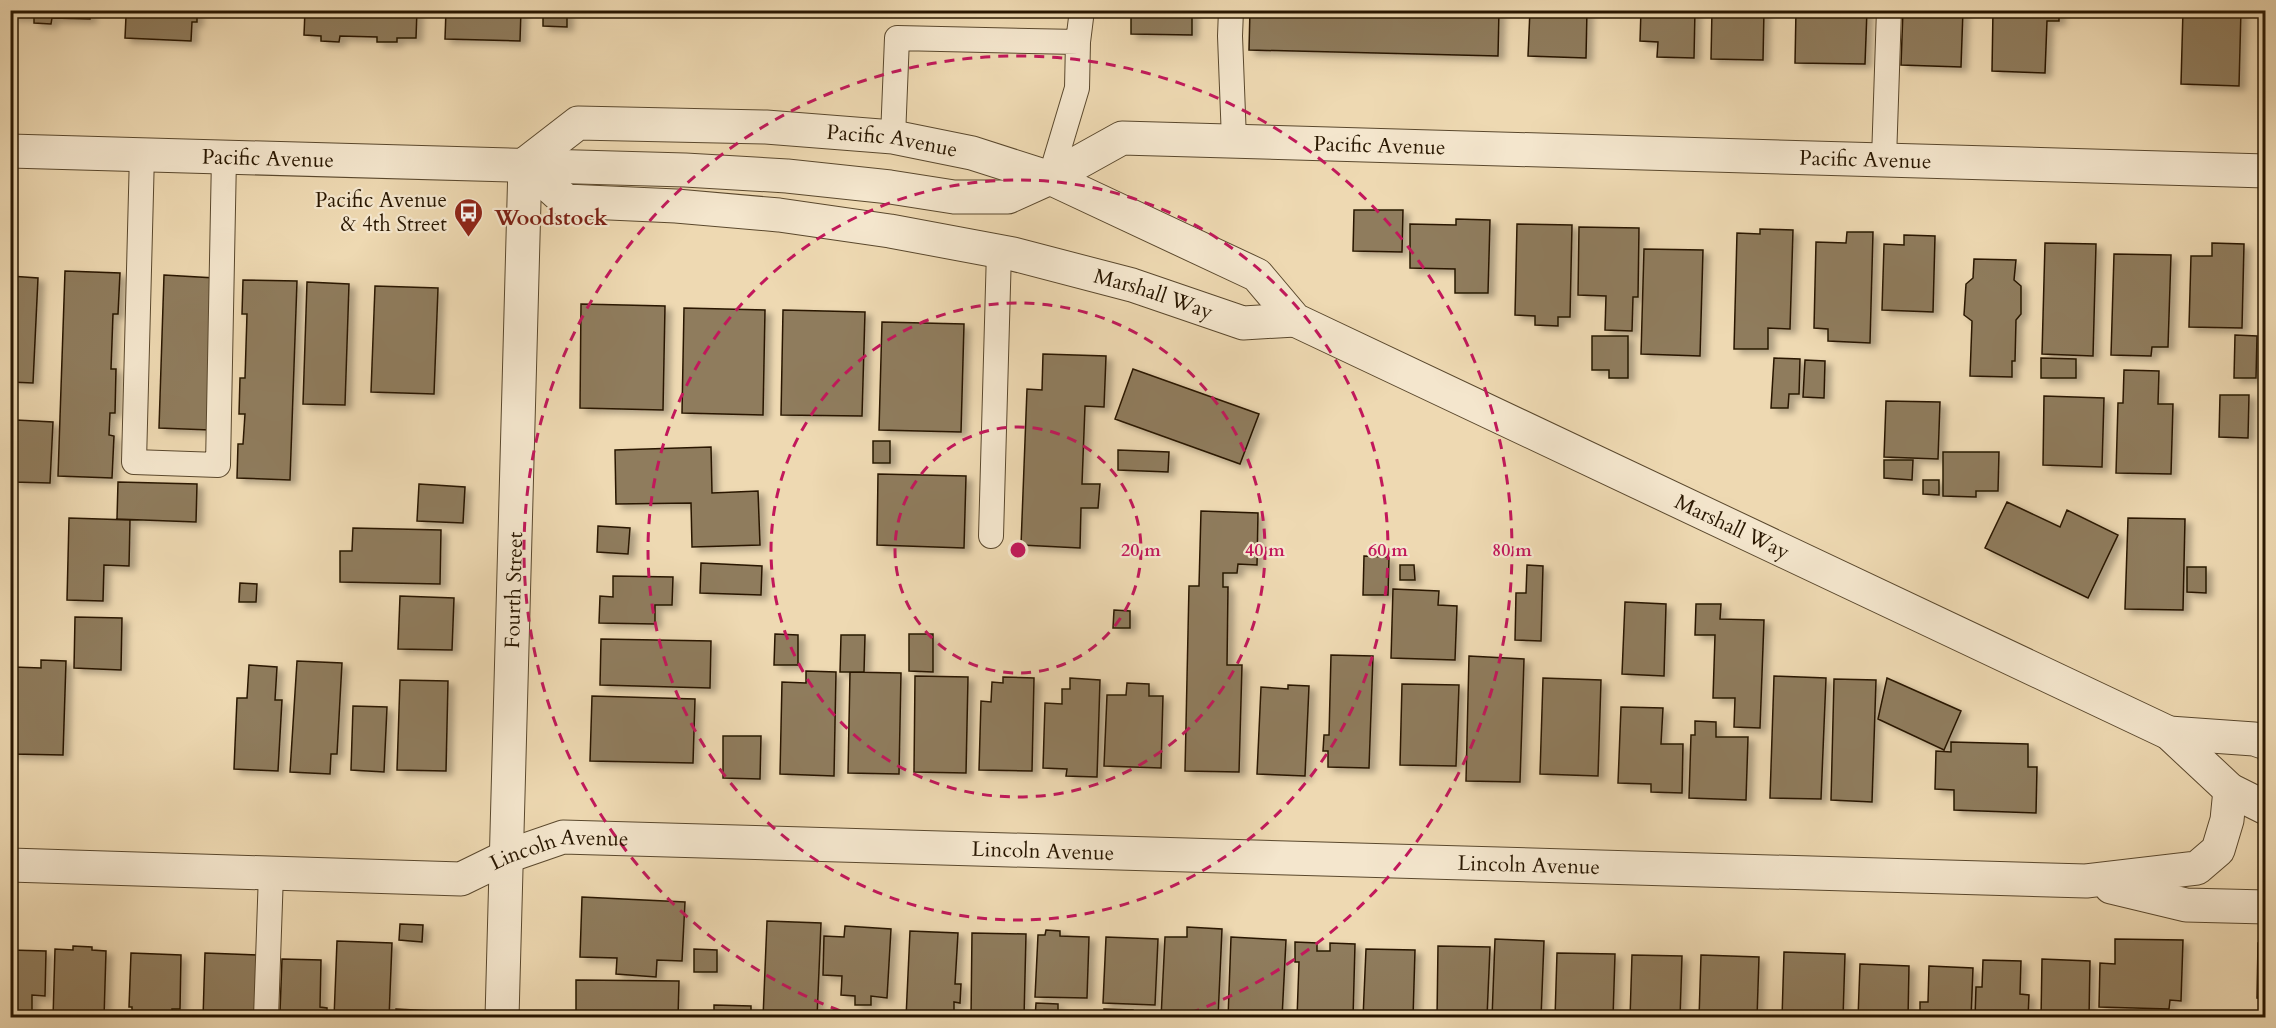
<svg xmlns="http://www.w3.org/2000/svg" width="2276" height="1028" font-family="Cardo,serif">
	<defs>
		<filter id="shadow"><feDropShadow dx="6" dy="4" stdDeviation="3" flood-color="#0004"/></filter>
	</defs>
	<rect width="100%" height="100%" fill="#eed9b2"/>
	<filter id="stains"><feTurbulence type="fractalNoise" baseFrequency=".00333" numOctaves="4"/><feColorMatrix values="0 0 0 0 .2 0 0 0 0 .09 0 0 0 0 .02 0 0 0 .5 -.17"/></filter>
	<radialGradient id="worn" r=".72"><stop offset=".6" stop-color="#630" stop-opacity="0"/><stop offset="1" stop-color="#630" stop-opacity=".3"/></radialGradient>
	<path fill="#8f7c5d" stroke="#291701" stroke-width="1.5" filter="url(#shadow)" d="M10,10H90V19L52,18L51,24L34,23V17L10,16Z
		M123,10H197V22H192L191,41L125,38L126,16L123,15Z
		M305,10H417L416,38H397V42H377V37L340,36L339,42L321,41V36L304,35Z
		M446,10H521L520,41L445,39Z
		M543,10H567V27L543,26Z
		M1131,10H1192V35L1131,34Z
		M1250,10H1499L1498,56L1249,50Z
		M1530,10H1587L1586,58L1528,56Z
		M1641,10H1695L1694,58L1657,57L1658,42L1640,41Z
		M1712,10H1764L1763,60L1711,59Z
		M1796,10H1867L1865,64L1795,63Z
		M1903,10H1963L1961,67L1901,65Z
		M1993,10H2059V21H2047L2045,73L1992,71Z
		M2183,10H2241L2239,86L2181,84Z
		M1354,210H1403L1402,252L1353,251Z
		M1456,219L1490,220L1488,293H1455V269L1410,268V224L1456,225Z
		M1517,224L1572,225L1570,317H1558V326L1535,325V316L1515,315Z
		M1579,227L1639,228L1638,297H1633L1632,331L1605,330L1606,296L1578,295Z
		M1760,229L1793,230L1790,329L1768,328V349H1734L1737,233L1760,234Z
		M1847,232H1873L1870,343L1828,341V329L1814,328L1816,242L1846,243Z
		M1904,235L1935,236L1933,312L1882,310L1884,244L1904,245Z
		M2045,243L2096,244L2093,356L2042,354Z
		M2212,243L2244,244L2242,328L2189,327L2191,256H2212Z
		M1644,249L1703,250L1700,356L1641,354Z
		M2114,254L2171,255L2168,347H2152L2151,356L2111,355Z
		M1974,259L2016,260L2014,280L2021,286V314L2016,320L2015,361H2012V377L1970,376L1972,321L1964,315L1966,284L1973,278Z
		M65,271L120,273L118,314H113L111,369H116L115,413H110L109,435L114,436L112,478L58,476Z
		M164,275L215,278L210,430L159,428Z
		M10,276L38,278L33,383L10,382Z
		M243,280L297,281L290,480L237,478L238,444H243L245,414H239L240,378H245L247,314H242Z
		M307,282L349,284L345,405L303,404Z
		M375,286L438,288L434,394L371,392Z
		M581,304L665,306L663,410L580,408Z
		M684,308L765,310L763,415L682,413Z
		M783,310L865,312L862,416L781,415Z
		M882,322L964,324L961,432L879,430Z
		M2235,335L2257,336L2256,378H2234Z
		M1592,336H1628V378H1609V370H1592Z
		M2260,341H2266V365H2259Z
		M1043,354L1106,356L1104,407L1085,406L1082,484H1100L1098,508H1081L1080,548L1021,545L1027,389L1042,390Z
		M1774,358L1800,359L1799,394H1789L1788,408H1771Z
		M2041,358L2076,359V378H2041Z
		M1805,360L1825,361L1824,398L1803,397Z
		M1133,369L1259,414L1240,464L1115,419Z
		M2124,370L2159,371L2158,404H2173L2171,474L2116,473L2118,403H2123Z
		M2220,395H2249L2248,438L2219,437Z
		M2044,396L2104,398L2102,467L2043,465Z
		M1886,401L1940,402L1938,459L1884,457Z
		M16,420L53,422L50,483L13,482Z
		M873,441H890V463H873Z
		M711,447L712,493L758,491L760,545L692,547L691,503L616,504L615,450Z
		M1118,450L1169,452L1168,472L1118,470Z
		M1943,452H1999L1998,491H1976V497L1943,496Z
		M1884,460H1913L1912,480L1884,478Z
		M878,474L966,476L964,548L877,545Z
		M1923,480H1939V495L1923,494Z
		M118,482L197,484L196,522L117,519Z
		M419,484L465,487L463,523L417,521Z
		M2007,502L2060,527L2067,510L2118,535L2088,598L1985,548Z
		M1201,511L1258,513L1257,565L1238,564L1237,573H1223V587H1228L1227,665H1242L1239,772L1185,771L1189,586H1199Z
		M69,518L130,520L129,566L104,565L103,601L67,600Z
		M2128,518L2185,519L2183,610L2125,609Z
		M598,526L630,528L628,554L597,552Z
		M353,528L441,530L440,584L340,582V551H352Z
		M1364,556L1389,557L1388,595H1363Z
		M701,563L762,566L761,595L700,593Z
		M1400,565H1414L1415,580H1400Z
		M1527,565L1543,566L1541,641L1515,640L1516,593H1526Z
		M2187,567H2206V593L2187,592Z
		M613,576L673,577L672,605H655V624L599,623L600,596L613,597Z
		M240,583L257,584L256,602H239Z
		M1393,589L1439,591L1438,605L1457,606L1455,660L1391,658Z
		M400,596L454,598L452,650L398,649Z
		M1625,602L1666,604L1664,676L1622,674Z
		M1696,604H1721L1720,619L1764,620L1760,728L1734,727L1735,698H1713L1715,635H1695Z
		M1114,610L1130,611V628H1113Z
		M75,617L122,618L121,670L74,668Z
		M775,634L798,635V665H774Z
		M909,634H933V672L909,671Z
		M841,635H865L864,672H840Z
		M601,639L711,641L710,688L600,685Z
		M1331,655L1373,656L1369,768L1328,767V751H1323L1324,735H1329Z
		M1469,656L1524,659L1520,782L1466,781Z
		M41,660L66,661L63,755L12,754L14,667L41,668Z
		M297,661L342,663L337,754H331L330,774L290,772Z
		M249,665L277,667L275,700H282L278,771L234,769L237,698H247Z
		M806,671L836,672L834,776L780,774L782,682L806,683Z
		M850,672L901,673L899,774L848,773Z
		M915,676L968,677L966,773L914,772Z
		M1774,676L1826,678L1821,799L1770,798Z
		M1003,677L1034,678L1032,771L979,770L981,701L991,702L992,682L1003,683Z
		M1070,678L1100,680L1097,777L1066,776L1067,769L1043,768L1045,703L1062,704V689H1070Z
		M1543,678L1601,680L1598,776L1540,774Z
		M1887,678L1961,711L1944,750L1878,719Z
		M1834,679L1876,680L1872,802L1831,800Z
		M400,680L448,681L446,771L397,770Z
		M1127,683L1149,684V696H1163L1161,768L1104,766L1107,695H1126Z
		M1402,684L1459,685L1456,766L1400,765Z
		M1288,685L1309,686L1305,776L1257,774L1261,687L1288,689Z
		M592,696L695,699L693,763L590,761Z
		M353,706L387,707L384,772L351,770Z
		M1621,707L1663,708L1661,744H1683L1682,793L1651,792V784L1618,783Z
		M1695,721L1716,722V737H1748L1746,800L1689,798L1691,735H1695Z
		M723,736H761L760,779L723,778Z
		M1951,742L2028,744V767H2037L2036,813L1954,810V790L1935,789L1936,751L1951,752Z
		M582,897L685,902L682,961L657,960L656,977L616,974L617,958L580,957Z
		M767,921L821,923L817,1018H763Z
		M400,924L423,925L422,942L399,940Z
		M845,926L891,929L887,998L871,996V1005H855V996L841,995L842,976L823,975L824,936L844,937Z
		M1187,927L1222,929L1218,1018H1161L1165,937H1187Z
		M1046,930L1060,931V936L1089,937L1087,998L1035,997L1038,935H1045Z
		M910,931L958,933L955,984H961L960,1003L954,1002V1018H906Z
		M972,933L1026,934L1024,1018H971Z
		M1106,937L1158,939L1155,1005L1103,1003Z
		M1231,937L1286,940L1282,1018H1228Z
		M1495,939L1544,941L1541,1018H1492Z
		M2115,939L2183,940L2181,1001L2170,1000L2169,1009L2099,1007L2100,963L2115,964Z
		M337,941L392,943L389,1018H334Z
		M1295,942L1317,943V951H1330V943L1355,944L1353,1018H1297L1299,962H1295Z
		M2258,943H2266V999L2257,998Z
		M73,946L92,947V950L106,951L104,1018H53L55,949L73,950Z
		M1438,946L1490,947L1487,1017L1437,1018Z
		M694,949L717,950V972H694Z
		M1366,949L1415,950L1413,1018H1363Z
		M10,950L46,951L45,996L32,995V1018H10Z
		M1784,952L1845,954L1843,1018H1782Z
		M131,953L181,955L180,1009H172V1018H132V1007H129Z
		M205,953L257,955L255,1018H203Z
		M1557,953L1615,954L1613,1018H1555Z
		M1632,955L1682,956L1680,1018H1630Z
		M1701,955L1759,957L1757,1018H1699Z
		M282,959L321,960L320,1007L327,1008V1018H285V1012H280Z
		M2042,959L2090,961L2089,1018H2041Z
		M1983,960L2021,961L2020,994L2029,995L2028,1018H1975L1976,987H1982Z
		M1860,964L1909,966L1908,1018H1858Z
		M1929,966L1973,968L1971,1018H1920V1002H1928Z
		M576,980L679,981L678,1018H576Z
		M1036,1003L1058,1004V1018H1035Z
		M714,1005L751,1006V1018H714Z
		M396,1009L433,1011V1018H396Z
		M1104,1009L1133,1010V1018H1104Z"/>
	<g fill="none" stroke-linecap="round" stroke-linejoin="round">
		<defs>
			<path id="service" d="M1231,10L1230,36L1234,140
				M1078,42L1082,10
				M893,137L897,38L1078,42L1077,88L1050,178
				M142,154L134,462L218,465L224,157
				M1884,159L1889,10
				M991,536L999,251
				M266,1018L271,873"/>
			<g id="minor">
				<path id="s1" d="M1050,178L1122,138L2266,171"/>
				<path id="s2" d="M10,865L461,879L508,856L563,837L2086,881L2197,868L2218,850L2227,820L2230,790"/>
				<path d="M2111,887L2186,905L2266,907"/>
				<path id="s3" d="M502,1018L525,164"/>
			</g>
			<g id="tertiary">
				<path id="s4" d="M10,151L685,170L787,176L890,187L954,197H1008L1050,178"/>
				<path id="s5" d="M525,164L578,123L766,127L893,137L972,153L1050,178L1257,275L1295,320L2169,733L2230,790L2266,808"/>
				<path id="s6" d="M525,164L566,201L676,206L779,215L890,231L1013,254L1132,285L1243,323L1295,320"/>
				<path d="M2169,733L2254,739L2266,743"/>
			</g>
		</defs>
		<use href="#service" stroke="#5a482d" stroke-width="26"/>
		<use href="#minor" stroke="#5a482d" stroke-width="35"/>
		<use href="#tertiary" stroke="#5a482d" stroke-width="35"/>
		<use href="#service" stroke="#f4e6cd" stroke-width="24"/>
		<use href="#minor" stroke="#f4e6cd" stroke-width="33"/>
		<use href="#tertiary" stroke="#f4e6cd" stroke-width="33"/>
	</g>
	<g fill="none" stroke="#c2185b" stroke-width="3" stroke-dasharray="10 8">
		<circle cx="1018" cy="550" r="123"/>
		<circle cx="1018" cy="550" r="247"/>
		<circle cx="1018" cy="550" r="370"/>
		<path d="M857 1017A494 494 0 1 1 1179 1017"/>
	</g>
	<defs>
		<symbol id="bus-pin" viewBox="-11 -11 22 30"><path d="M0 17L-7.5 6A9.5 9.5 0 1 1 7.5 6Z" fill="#8f2418" stroke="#f4e6cd"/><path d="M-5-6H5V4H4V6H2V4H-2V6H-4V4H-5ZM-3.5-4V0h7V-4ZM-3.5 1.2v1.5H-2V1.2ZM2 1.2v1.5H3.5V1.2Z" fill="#fff"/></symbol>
	</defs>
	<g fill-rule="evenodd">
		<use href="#bus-pin" x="452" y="196" width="33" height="45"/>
	</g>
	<g text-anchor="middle" stroke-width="4.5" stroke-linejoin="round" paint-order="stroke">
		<g font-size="21" fill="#291701" stroke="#f4e6cd">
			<text dy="7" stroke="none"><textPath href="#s5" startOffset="382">Pacific Avenue</textPath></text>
			<text dy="7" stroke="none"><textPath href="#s1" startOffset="340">Pacific Avenue</textPath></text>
			<text dy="7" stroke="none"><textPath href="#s4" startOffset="258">Pacific Avenue</textPath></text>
			<text dy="7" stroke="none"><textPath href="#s1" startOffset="826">Pacific Avenue</textPath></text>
			<text dy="7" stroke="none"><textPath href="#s6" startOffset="652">Marshall Way</textPath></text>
			<text dy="7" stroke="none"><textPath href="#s5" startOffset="1316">Marshall Way</textPath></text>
			<text dy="7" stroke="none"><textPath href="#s3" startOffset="428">Fourth Street</textPath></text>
			<text dy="7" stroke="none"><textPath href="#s2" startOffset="1042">Lincoln Avenue</textPath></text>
			<text dy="7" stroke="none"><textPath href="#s2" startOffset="556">Lincoln Avenue</textPath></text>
			<text dy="7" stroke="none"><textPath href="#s2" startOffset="1528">Lincoln Avenue</textPath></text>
		</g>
		<g font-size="21" fill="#291701" stroke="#f4e6cd" text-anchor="end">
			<text x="447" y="207">Pacific Avenue<tspan x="447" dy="24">&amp; 4th Street</tspan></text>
		</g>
		<g font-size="22" font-weight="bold" fill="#7a1f14" stroke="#f4e6cd">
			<text x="551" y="225">Woodstock</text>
		</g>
	</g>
	<circle cx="1018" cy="550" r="9" fill="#c2185b" stroke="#f4e6cd" stroke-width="3"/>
	<g font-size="18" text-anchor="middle" font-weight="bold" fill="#c2185b" stroke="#f4e6cd" stroke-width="4.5" stroke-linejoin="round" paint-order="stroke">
		<text x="1141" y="556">20 m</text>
		<text x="1265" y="556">40 m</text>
		<text x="1388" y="556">60 m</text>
		<text x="1512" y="556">80 m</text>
	</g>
	<rect width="2276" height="1028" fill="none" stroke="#eed9b2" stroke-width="36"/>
	<rect x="12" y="12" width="2252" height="1004" fill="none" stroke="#291701" stroke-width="3"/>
	<rect x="18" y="18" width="2240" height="992" fill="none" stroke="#291701" stroke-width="1.5"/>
	<rect width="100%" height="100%" filter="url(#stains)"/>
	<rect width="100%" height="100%" fill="url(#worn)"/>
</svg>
